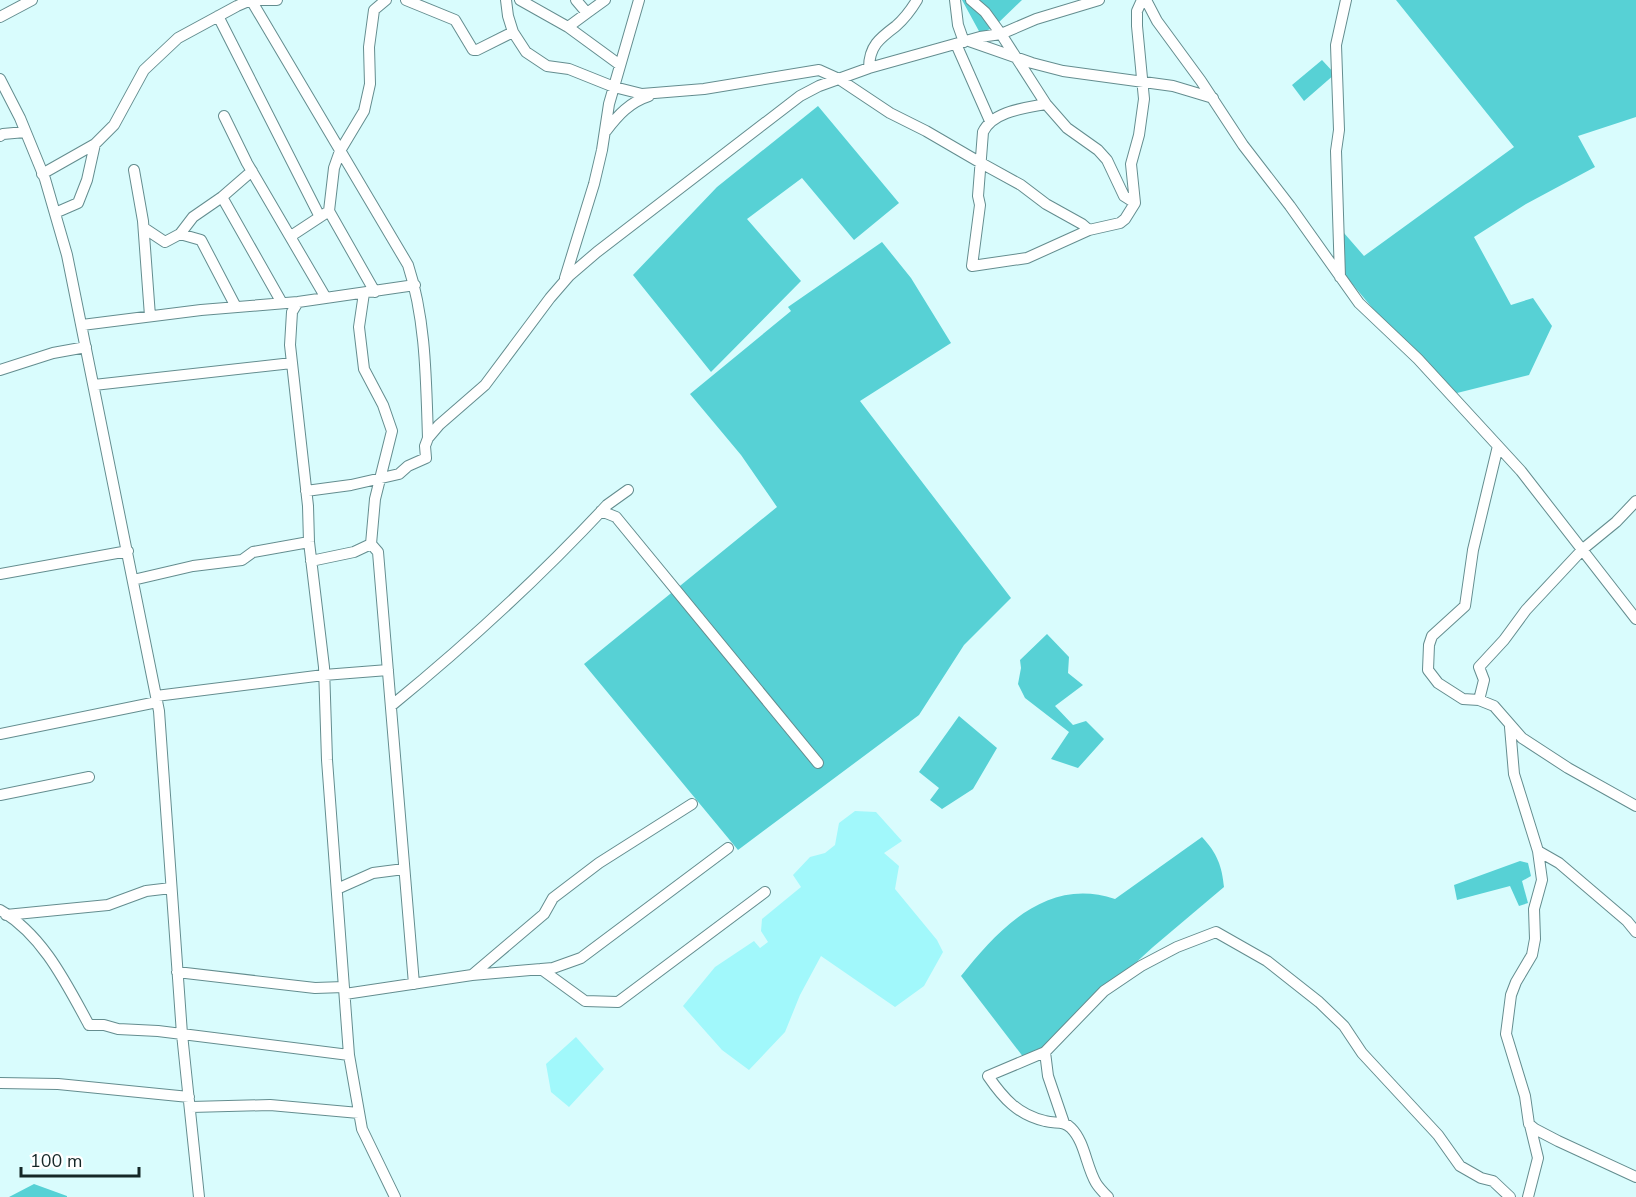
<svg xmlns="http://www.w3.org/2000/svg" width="1636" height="1197" font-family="'Nunito Sans',sans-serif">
	<rect width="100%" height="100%" fill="#d9fcfd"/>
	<path fill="#a1f8fb" d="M855,811L876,812L902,841L884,853L899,866L895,889L937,940L943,952L924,986L895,1007L821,956L800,995L785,1032L749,1070L722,1050L683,1006L715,967L754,941L760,948L768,942L761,931L762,919L801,887L793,875L810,857L825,853L835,845L839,823Z
		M576,1037L604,1069L569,1107L551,1092L546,1064Z"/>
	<path fill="#57d1d5" d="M962,0H1022L993,28L980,33Z
		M1396,0H1636V117L1578,136L1595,167L1526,204L1474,237L1511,305L1533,298L1552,326L1529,375L1457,393L1379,316L1344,274V233L1364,256L1514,147Z
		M1322,60L1335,74L1304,101L1292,85Z
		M818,106L899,203L854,240L802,178L747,219L801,281L711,372L633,275L717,187Z
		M882,242L911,278L951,343L860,401L1011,598L964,645L919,715L738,850L584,664L777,507L741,455L690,394L791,311L788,307Z
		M1047,634L1069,657L1068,673L1083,685L1055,706L1073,725L1086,721L1104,739L1078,768L1051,759L1069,732L1025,698L1018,684L1021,668L1020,660Z
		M959,716L997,748L973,789L942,809L930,800L939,788L919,772Z
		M1202,837C1217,853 1222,866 1224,887L1153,947L1041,1049L1024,1058L961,976C999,928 1048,876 1115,899Z
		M1520,861L1528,863L1531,876L1522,881L1528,903L1519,906L1510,886L1457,900L1454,885Z
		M34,1184L67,1196V1197H9Z"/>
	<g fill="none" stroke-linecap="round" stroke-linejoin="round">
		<defs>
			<path id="minor" d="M251,0L408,265C426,320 426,380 428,438
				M406,0L455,20L473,50H477L513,32L526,52L547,66L569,69L614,87L642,94L704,89L819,70L839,79L890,113L926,131L981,163L1021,185L1046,204L1082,224L1089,230L1120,223L1125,219L1135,203L1131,164L1139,135L1144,99L1137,26V11L1142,0
				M506,0L508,16L513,32
				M520,0L568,27L620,65
				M576,0L587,13L605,0
				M955,0L958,25L964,42
				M971,0L985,12L1001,34L1046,104L1067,128L1098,150L1107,160L1124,196L1135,203
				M1146,0L1157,21L1201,81L1243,145L1290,206L1359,303L1418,359L1521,471L1636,619
				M218,16L320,217
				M0,17L32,0
				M568,27L587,13
				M969,41L1032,63L1063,71L1173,86L1213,98
				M956,44L990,121
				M869,68C869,46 880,38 896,26C904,19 911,10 917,0
				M0,79L20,118L45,179L67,255L159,711L182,1034L199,1197
				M1046,104C1025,108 993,111 983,132L978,196L980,205L972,266L1027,258L1089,230
				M224,116L247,163L326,298
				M606,131C618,115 630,102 649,96
				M0,136L3,134L25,132
				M134,170L143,221L150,316
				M42,174L95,144
				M222,197L282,303
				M329,211L375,292
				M55,213L78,203L87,180L95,144L114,125L144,70L178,38L237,6L251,0H277
				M144,228L165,242L180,234L201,240L236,307
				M180,234L193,217L222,197L252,171
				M291,236L329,211L334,168L340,151L364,111L370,84L369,47L374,10L386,0
				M1340,277L1336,151L1339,130L1336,45L1346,0
				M565,278L594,184L602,150L609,104L639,0
				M298,302L292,312L290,345L308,506L309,542L324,667L327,760L349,1055L362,1129L395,1197
				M82,325L201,310L298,302L415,285
				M0,370L53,353L86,347
				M94,385L292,363
				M1498,446L1473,550L1465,606L1432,636L1429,645L1428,670L1438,683L1463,699L1479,700L1494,706L1522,738L1568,768L1636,806
				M306,491L351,485L399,474L408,466L426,458L425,446L428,438L439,425L485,385L550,298L569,276L597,252L800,96L819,86L869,68L980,37L1001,34L1036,19L1099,0
				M601,511L616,517L818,763
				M371,544L378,552L414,984
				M311,561L354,552L371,544L375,499L392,431L383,405L364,369L359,327L364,293
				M0,574L128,551
				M133,580L193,566L242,560L253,552L309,542
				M156,696L324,675L388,670
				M1479,700L1484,680L1479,667L1504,640L1526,610L1583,549L1616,522L1636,501
				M391,706C467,644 540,577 607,505L628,490
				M1510,727L1514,774L1538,851L1559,863L1627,921L1636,932
				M0,734L157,702
				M0,795L89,777
				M1538,851L1542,880L1534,909L1535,939L1532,955L1516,982L1511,995L1506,1034L1525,1096L1529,1124L1535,1129L1558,1141L1636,1177
				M337,889L373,873L404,869
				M0,910C43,935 66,983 89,1025H104L118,1029L158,1031L349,1055
				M6,915L108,905L146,891L171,888
				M541,969L585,1001L618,1002L765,892
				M177,972L315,988L344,987
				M472,975L553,968L581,958L728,848
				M345,994L472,975L544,914L553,898L599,863L692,804
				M1045,1052L1048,1076L1064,1123
				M0,1083L58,1084L189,1097
				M191,1107L270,1105L359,1113
				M1108,1197C1104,1193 1099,1188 1096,1183C1086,1166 1085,1142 1071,1128C1063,1120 1055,1124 1045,1121C1018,1115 1003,1098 988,1076L1045,1052L1104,991L1141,966L1177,947L1216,932L1267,961L1319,1002L1344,1026L1362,1053L1438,1135L1460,1166L1481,1178L1493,1181L1510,1197
				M1528,1197L1538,1158L1530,1125"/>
		</defs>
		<use href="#minor" stroke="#648d8f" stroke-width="12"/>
		<use href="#minor" stroke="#fff" stroke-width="10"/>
	</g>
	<path d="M21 1167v9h118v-9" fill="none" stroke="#152727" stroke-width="3"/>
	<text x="30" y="1167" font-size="18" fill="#152727" stroke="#ffffff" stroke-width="4.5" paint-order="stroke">100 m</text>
</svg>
